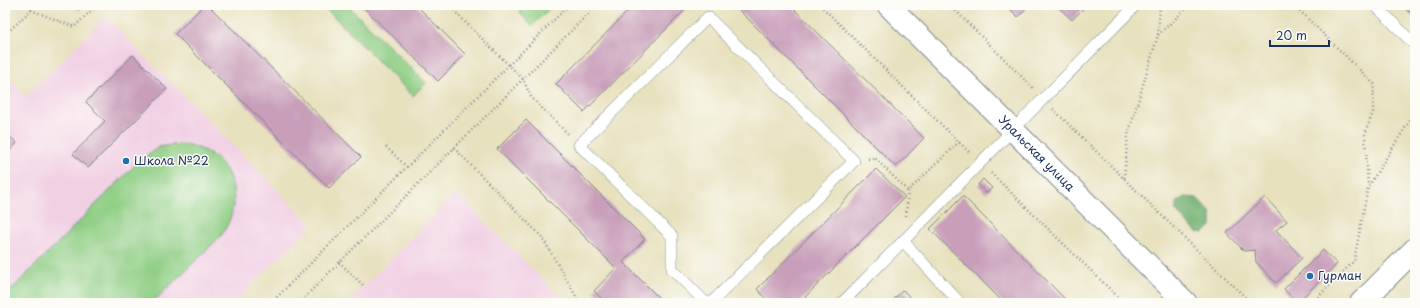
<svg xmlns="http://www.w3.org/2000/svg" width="1420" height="308" font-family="'Playpen Sans',sans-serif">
	<rect width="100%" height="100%" fill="#fdfcf7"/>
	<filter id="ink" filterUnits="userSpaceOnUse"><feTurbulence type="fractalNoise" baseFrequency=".025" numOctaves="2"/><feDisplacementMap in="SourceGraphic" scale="8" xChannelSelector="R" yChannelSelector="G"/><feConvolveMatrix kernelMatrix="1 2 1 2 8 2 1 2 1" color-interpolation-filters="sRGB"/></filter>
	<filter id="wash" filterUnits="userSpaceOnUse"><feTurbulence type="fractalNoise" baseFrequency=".012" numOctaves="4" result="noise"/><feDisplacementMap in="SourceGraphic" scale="16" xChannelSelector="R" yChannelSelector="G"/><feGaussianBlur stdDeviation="0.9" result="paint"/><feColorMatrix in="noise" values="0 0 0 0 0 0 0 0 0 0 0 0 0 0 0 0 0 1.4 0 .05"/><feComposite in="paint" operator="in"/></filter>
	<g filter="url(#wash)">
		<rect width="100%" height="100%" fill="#e7e1be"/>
		<path fill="#f1d0e4" d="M105,17L312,225L234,303H5V76L26,96Z
			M456,193L566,303H347L364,286Z"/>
		<path fill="#8fce84" stroke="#557e71" d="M322,5H347L426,83L413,96Z
			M526,5H553L532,26L519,12Z
			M179,144C229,148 249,195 221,236L152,303H5V296L141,159L159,147Z"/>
		<path fill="#73b172" stroke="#477068" d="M1184,197L1197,198L1211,213V226L1204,233L1196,232L1176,211V203Z"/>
		<g id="blocks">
			<path fill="#c89eb9" d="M74,5H84L79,10Z
				M204,5H208L361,157L329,188L175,34Z
				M361,5H416L465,54L438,81Z
				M634,5H690L584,112L556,84Z
				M734,5H790L924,138L896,167Z
				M1006,5H1029L1018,17Z
				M1056,5H1087L1072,20Z
				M1406,5H1415V18L1404,7Z
				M133,55L167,89L88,168L73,154L105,121L86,102Z
				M526,120L645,239L623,262L664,303H606L594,291L616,268L497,149Z
				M5,132L17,143L5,156Z
				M876,169L905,197L799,303H770L757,289Z
				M983,179L992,188L986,193L978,185Z
				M963,196L1069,303H1004L930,229Z
				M1265,197L1287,221L1276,230L1302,258L1276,283L1256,262L1255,250L1244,251L1227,233Z
				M1323,250L1337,264L1297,303L1284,289Z
				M903,290L915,303H890Z"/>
		</g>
	</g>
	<g filter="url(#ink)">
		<use href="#blocks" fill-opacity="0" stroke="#81888e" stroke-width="1"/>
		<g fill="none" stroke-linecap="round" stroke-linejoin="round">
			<defs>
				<path id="lane" d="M1375,5L1415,45
					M903,241L960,303
					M706,303L672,269V236L579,145L708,17L854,161L711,303
					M842,303L1136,5"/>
				<g id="secondary">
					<path id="s1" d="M888,5L1186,303"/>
					<path d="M1361,303L1415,249"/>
				</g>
			</defs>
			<use href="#lane" stroke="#81888e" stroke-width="12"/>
			<use href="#secondary" stroke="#81888e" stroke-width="24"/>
			<path stroke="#81888e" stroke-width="2.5" stroke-dasharray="1 3" stroke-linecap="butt" d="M448,5L523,79L531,97L568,134
				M820,5L970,153
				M950,5L1033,88
				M1294,5L1374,84L1373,112L1365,134L1368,186
				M5,35L31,10L74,27L97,5
				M1158,35L1188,7L1197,5
				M1053,109L1251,303
				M386,147L407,167
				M454,148L542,237L580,303
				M868,159L875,158L908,191L959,142
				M991,173L1124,303
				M1124,178L1128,135L1158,35L1160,5
				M906,216L908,191
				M339,262L364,286
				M271,303L569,5
				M299,303L597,5
				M1312,303L1354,261L1368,187L1415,112
				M1409,303L1415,297"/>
			<use href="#lane" stroke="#fff" stroke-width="11"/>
			<use href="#secondary" stroke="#fff" stroke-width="22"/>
		</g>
	</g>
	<g fill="#1f6fb2" stroke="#fdfcf7" stroke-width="1.5">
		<circle cx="126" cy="161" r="4"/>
		<circle cx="1310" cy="276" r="4"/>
	</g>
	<g text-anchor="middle" stroke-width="3" stroke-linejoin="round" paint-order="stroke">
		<g font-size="12" fill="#1b2f5e" stroke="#fdfcf7">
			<text dy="4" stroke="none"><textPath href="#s1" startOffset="210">Уральская улица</textPath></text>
		</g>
		<g font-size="12" fill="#1b2f5e" stroke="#fdfcf7" text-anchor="start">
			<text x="134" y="165">Школа №22</text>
			<text x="1318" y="280">Гурман</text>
		</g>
	</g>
	<rect width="1420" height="308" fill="none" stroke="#fdfcf7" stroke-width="20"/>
	<path d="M1270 40v6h59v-6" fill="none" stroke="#1b2f5e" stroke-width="2"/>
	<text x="1276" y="40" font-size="12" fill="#1b2f5e" stroke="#fdfcf7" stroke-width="3" paint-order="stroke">20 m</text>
</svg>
